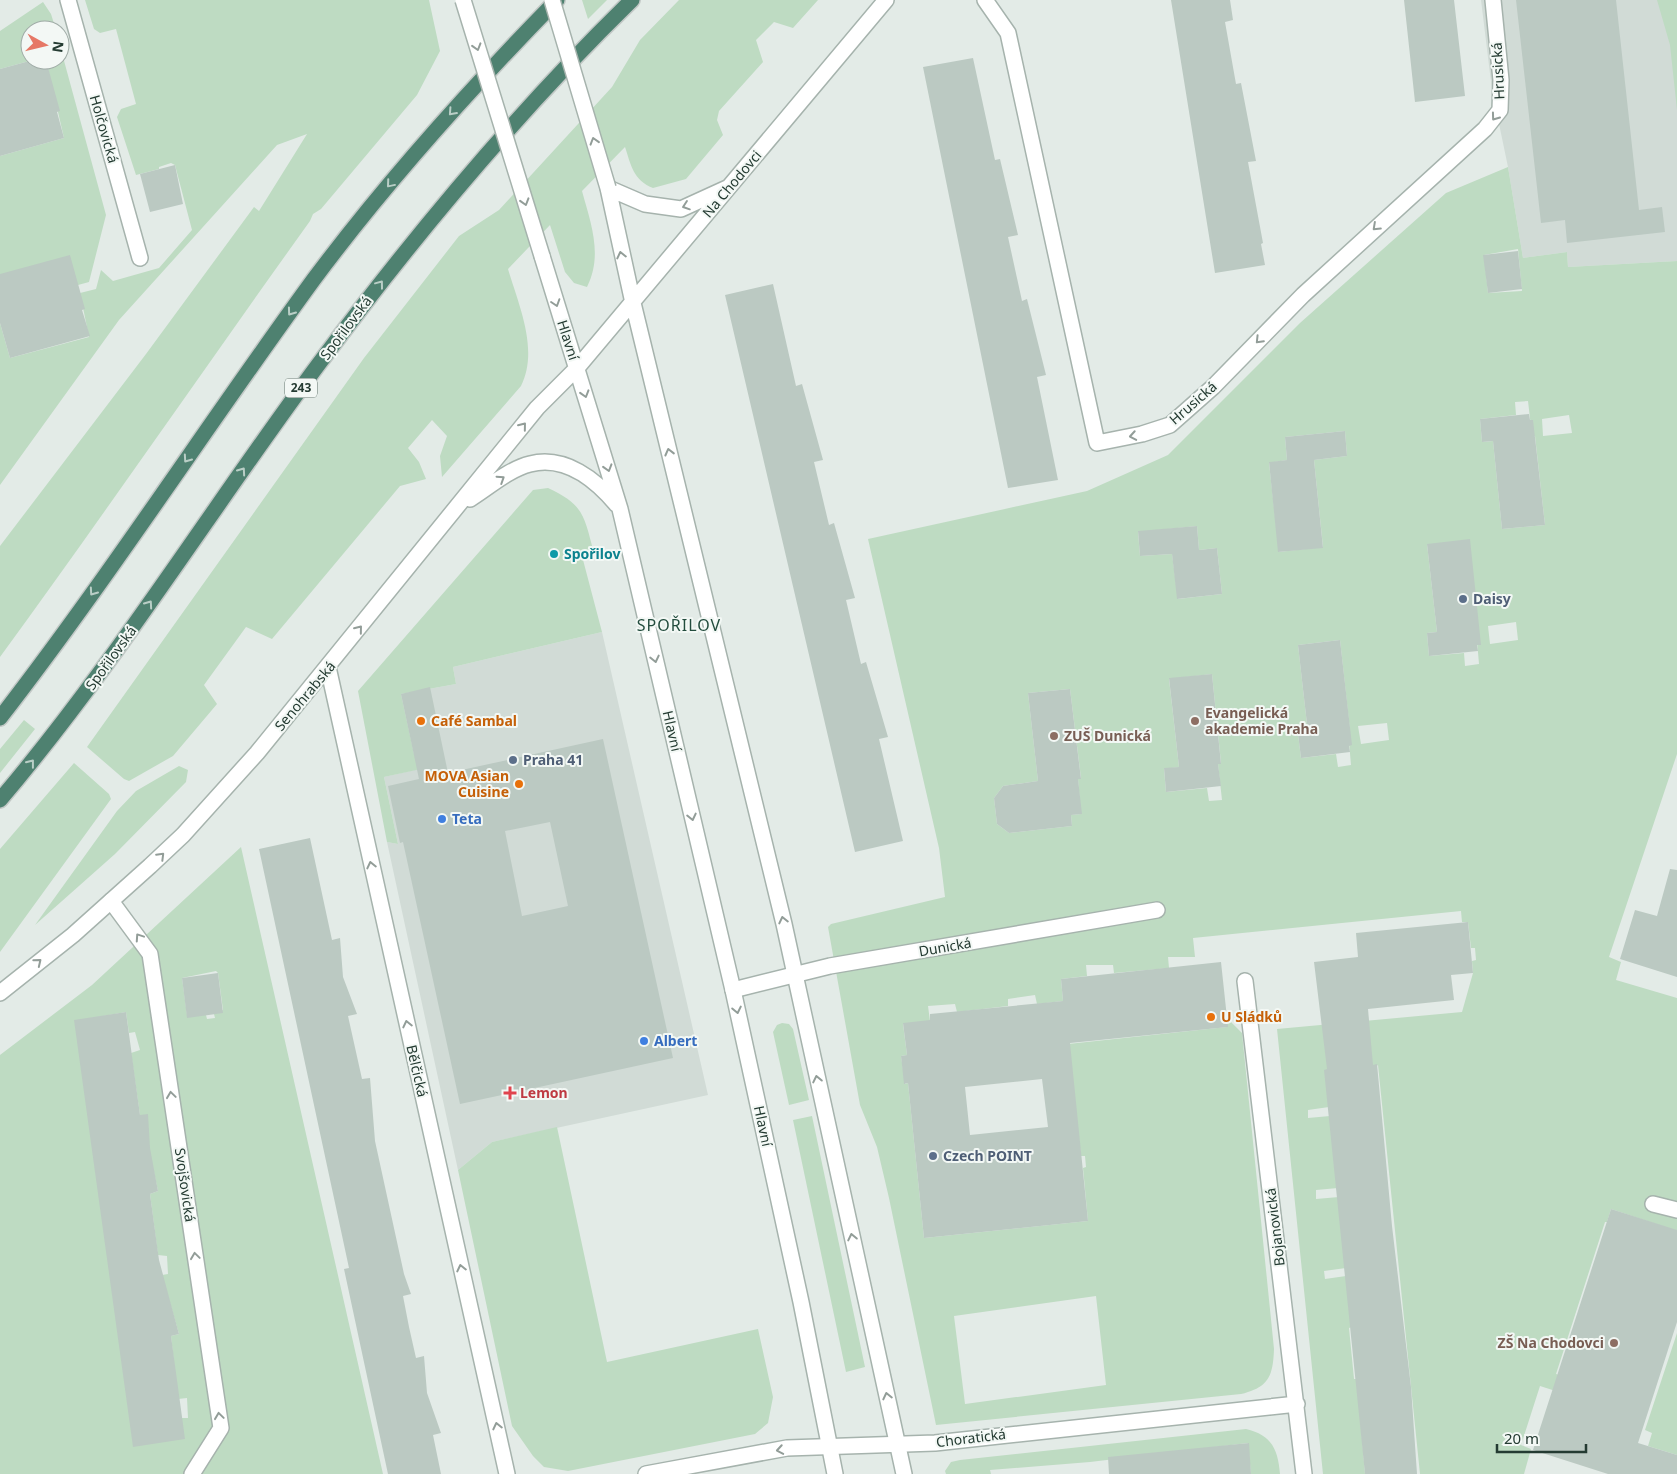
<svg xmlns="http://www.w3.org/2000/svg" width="1677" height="1474" font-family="'Noto Sans',sans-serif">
	<rect width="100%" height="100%" fill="#e3ebe7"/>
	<path fill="#d1dbd6" d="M1481,0H1677V261L1568,267L1567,252L1523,258L1508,167L1492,90Z
		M602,632L708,1095L492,1142L458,1170L387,842L398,844L384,777L444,763L414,754L401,694L456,684L453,667Z"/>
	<path fill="#bedbc2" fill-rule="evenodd" d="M85,0H429L440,51L417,95L321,209L313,214L310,221C206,366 105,513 0,657V546L146,354L254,207L259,211L307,134L277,145L119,320L0,485V323L10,358L89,337L80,293L96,289L101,270L113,281L159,268L192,230L175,165L171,163L159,167V169L136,175L117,117L121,109L136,104L116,29L100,33L94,29Z
		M582,0H607L588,19Z
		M679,0H818L793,28L774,22L756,40L763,62L719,111L717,120L723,135L686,179L653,188C633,180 631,165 625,147L582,191C591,224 603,255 587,287L574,283L565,272L550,225L508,269C519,306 539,350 521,386L442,477L440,456L447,436L432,420L408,448L419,462L426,479L400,486L272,639L246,627L204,685L217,704L173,756L129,781L124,779L87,747L364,358L459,236L499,210L612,87L640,40Z
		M1657,0H1677V110L1670,45Z
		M43,2L51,14L56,30H30V60H33L0,69V31Z
		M60,46L106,215L89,282L78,285L0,274V156L64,138L46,60H60Z
		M1508,167L1523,258L1567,252L1568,267L1677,261V754L1609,957L1621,962L1616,980L1677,998V1231L1611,1209L1607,1222H1605L1556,1374L1570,1378L1565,1394L1540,1386L1521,1445L1531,1449L1524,1474H1420L1378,1065L1329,1107L1308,1110V1118L1330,1116L1338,1188L1316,1190V1199L1339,1197L1346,1268L1324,1271L1325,1279L1346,1276L1352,1327L1349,1328L1354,1379H1357L1365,1474H1323L1277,1029L1462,1012L1473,973L1472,961L1476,960L1475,948H1471L1468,922H1462L1461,911L1193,938L1195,957H1168L1169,968L1114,973L1113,965H1086L1087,976L1061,979L1063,1001L1037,1004L1035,995L1008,999V1006L957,1012L955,1004L928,1006L930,1021L903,1024L907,1055L901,1056L905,1084L908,1083L924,1238L1088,1221L1083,1168L1086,1167L1085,1156H1081L1068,1044L1227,1027V1018L1242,1033L1274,1349C1273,1376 1269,1387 1241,1394L936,1425L889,1198L877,1147L860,1105L828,927L831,924L945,897L939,848L868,539L1087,491L1168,455L1300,323L1446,193ZM1518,249L1522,291L1488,293L1484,255ZM1528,401L1532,436H1535L1545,525L1502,529L1493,441L1482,442L1480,419L1516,415L1515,402ZM1569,415L1572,433L1543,436L1542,419ZM1345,431L1347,456L1314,460L1323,547L1279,552L1269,463L1287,460L1285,437ZM1197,526L1199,550L1217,548L1222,594L1178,599L1172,554L1140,556L1138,532ZM1427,544L1476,629L1479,664L1465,666L1464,653L1429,656L1427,633L1437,632ZM1516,622L1518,640L1490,644L1488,626ZM1340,640L1350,730H1348L1351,765L1338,767L1336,754L1301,758L1298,734L1308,733L1298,645ZM1212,674L1221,763L1218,764L1222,800L1209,801L1207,788L1166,792L1164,769L1179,767L1169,679ZM1070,689L1081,778L1078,779L1081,814L1071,815L1072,826L1009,833L997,824L994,798L1003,786L1038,781L1028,693ZM1387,723L1389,740L1361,744L1358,726ZM1096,1296L1106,1385L965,1404L954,1316Z
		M548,488C585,505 584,517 594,553L582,556L602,632L453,667L456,684L401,694L414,754L444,764L384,777L398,844L387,842L358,691L533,490Z
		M24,720L35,729L0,773V749Z
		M74,763L109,794L111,799L0,952V849Z
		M179,766L188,770L186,782L115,854L35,925L117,811L136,791Z
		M241,847L383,1474H0V1055L92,985ZM216,971L218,973L223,1010L214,1014L215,1018L207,1019L206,1015H187L182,978ZM126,1012L129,1033L135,1032L140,1050L131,1053L140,1115H148V1174L154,1172L158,1191L150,1194L158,1255L167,1256L168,1274L162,1275L179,1334L171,1336L178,1399L187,1398L188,1418H181L75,1021Z
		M782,1023L789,1024L793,1029L809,1100L789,1105L773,1032L777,1025Z
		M812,1116L865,1367L846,1372L793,1120Z
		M557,1127L607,1362L758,1329L773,1397L768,1423L755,1434L568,1471L544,1467L533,1456L512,1426L458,1170L492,1142Z
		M1677,1333V1455L1648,1446L1652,1433L1645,1430Z
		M1246,1429C1272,1435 1278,1450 1280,1474H1251L1248,1443L1090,1462L990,1470L991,1474H946L945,1471L951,1462L960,1460Z"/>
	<path fill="#bbc9c2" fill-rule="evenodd" d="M1171,0H1230L1233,20L1225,22L1236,84L1241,83L1256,161L1248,162L1263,243L1261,244L1265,265L1215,273Z
		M1404,0H1454L1465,96L1415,102Z
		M1516,0H1616L1639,210L1662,207L1665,232L1567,243L1565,220L1541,223Z
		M973,58L995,160L1000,159L1018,235L1008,237L1022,301L1027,299L1046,375L1037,377L1058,480L1008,488L923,67Z
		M33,60H46L60,111L57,112L64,138L0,156V69Z
		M175,165L183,204L150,212L140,174Z
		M1518,251L1522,289L1488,293L1483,255Z
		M70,255L85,309L82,310L90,336L10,358L0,323V274Z
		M773,284L796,386L802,384L823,460L814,462L829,525L834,523L855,598L846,600L861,664L866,662L888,737L879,739L903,841L855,852L725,295Z
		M1529,414L1530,420H1533L1545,525L1502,529L1493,441L1482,442L1480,419Z
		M1345,431L1347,456L1314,460L1323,548L1278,552L1269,462L1287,460L1285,437Z
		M1197,526L1199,550L1217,548L1222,594L1177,599L1172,554L1140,556L1138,531Z
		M1470,539L1481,645H1477L1478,651L1429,656L1427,633L1437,632L1427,544Z
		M1340,640L1352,745L1349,746L1350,752L1301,758L1298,734L1308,733L1298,645Z
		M1212,674L1221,764H1218L1221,786L1166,792L1164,768L1179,767L1169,678Z
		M430,687L448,773L603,739L673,1058L460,1104L403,842L400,843L388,786L419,779L401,694ZM550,822L568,906L522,916L505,831Z
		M1070,689L1081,779H1078L1082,814L1071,815L1072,826L1009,833L997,824L994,798L1003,786L1038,781L1028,693Z
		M310,838L332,940L340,938L343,977L357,1014L348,1016L362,1079L370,1078L375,1141L404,1274L411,1294L403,1296L409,1327L416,1358L424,1356L427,1393L441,1433L433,1435L441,1474H388L344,1269L349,1268L259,849Z
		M1670,869L1677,870V977L1620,959L1635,910L1657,916Z
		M1468,922L1473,973L1451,975L1454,1000L1368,1009L1373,1065L1377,1064L1392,1226L1411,1387L1417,1474H1365L1324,1070L1327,1069L1314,962L1358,957L1356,933Z
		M1221,962L1228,1027L1070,1043L1088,1221L924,1238L908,1083L904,1084L901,1056L907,1055L903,1023L930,1020V1014L1063,1001L1061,979ZM1042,1079L1048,1127L970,1135L965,1087Z
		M218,973L223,1013L187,1018L182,978Z
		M126,1012L140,1115L148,1114L150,1148L158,1191L150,1194L159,1260L179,1334L171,1336L185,1439L133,1447L74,1020Z
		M1611,1209L1677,1230V1322L1638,1443L1677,1455V1474H1608L1533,1450Z
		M1249,1443L1251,1474H1109L1108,1457Z"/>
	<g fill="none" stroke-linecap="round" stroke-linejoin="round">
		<defs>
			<path id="minor" d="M68,0L140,258
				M985,0L1008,33L1097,443L1142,434L1170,425L1213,387L1303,295L1485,129L1500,110L1501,80L1493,0
				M328,667L507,1474
				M111,901L150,954L221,1428L192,1474
				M1245,981L1304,1474
				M733,990L830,966L1157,910
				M1653,1204L1677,1210
				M646,1474L787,1448L935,1443L1297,1404"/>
			<path id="tertiary" d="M608,188L633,303L784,924L904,1474
				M608,188L645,204L681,209L727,188
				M542,256L620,509L733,990L801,1302L835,1474
				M470,499C488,488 509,469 530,464C565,455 596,480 617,505
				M0,993L73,935L150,866L183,835L257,753L537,408L577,368L886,0"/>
			<path id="trunk" d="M0,718C110,576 208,424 314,279C388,180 471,88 557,0
				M0,800C116,663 211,509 318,365C414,236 517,112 632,0"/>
		</defs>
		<use href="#minor" stroke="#a6b3ad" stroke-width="18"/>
		<use href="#tertiary" stroke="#a6b3ad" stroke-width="18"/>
		<use href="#trunk" stroke="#c2c8c6" stroke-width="18"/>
		<use href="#minor" stroke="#fff" stroke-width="15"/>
		<use href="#tertiary" stroke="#fff" stroke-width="15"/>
		<use href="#trunk" stroke="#4e8170" stroke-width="15"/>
		<defs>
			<path id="tertiary-bridge" d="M463,0L542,256
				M552,0L608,188"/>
		</defs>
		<use href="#tertiary-bridge" stroke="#a6b3ad" stroke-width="18" stroke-linecap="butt"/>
		<use href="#tertiary-bridge" stroke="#fff" stroke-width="15"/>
	</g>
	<defs><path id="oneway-chevron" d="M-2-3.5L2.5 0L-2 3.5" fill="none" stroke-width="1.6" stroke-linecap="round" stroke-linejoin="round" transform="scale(1.25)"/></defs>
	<g stroke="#929d98">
		<use href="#oneway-chevron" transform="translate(477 47) rotate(73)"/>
		<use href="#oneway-chevron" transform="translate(1495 117) rotate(126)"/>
		<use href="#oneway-chevron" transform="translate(594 141) rotate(-107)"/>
		<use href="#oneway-chevron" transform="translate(525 202) rotate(73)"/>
		<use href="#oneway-chevron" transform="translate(686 206) rotate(161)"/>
		<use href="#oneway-chevron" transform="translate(1376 227) rotate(137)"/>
		<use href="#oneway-chevron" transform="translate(621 255) rotate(-103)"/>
		<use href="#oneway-chevron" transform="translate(556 303) rotate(72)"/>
		<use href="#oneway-chevron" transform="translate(1259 340) rotate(134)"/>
		<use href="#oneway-chevron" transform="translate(585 394) rotate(73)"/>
		<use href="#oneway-chevron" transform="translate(523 426) rotate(-51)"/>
		<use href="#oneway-chevron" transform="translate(1133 436) rotate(170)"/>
		<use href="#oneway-chevron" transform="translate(669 452) rotate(-104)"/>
		<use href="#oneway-chevron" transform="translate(608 468) rotate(73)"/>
		<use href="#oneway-chevron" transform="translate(501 479) rotate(-33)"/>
		<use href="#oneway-chevron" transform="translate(359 629) rotate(-51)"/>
		<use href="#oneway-chevron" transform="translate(655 659) rotate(77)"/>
		<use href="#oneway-chevron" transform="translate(692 817) rotate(77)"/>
		<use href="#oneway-chevron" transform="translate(161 856) rotate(-45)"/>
		<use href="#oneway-chevron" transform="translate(371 865) rotate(-103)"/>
		<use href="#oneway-chevron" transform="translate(783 920) rotate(-103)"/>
		<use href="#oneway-chevron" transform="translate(139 937) rotate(-124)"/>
		<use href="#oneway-chevron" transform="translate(38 962) rotate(-39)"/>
		<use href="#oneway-chevron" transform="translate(737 1010) rotate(78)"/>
		<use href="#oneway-chevron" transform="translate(407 1024) rotate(-103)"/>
		<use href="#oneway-chevron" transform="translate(817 1079) rotate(-102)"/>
		<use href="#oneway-chevron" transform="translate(171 1095) rotate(-98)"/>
		<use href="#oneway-chevron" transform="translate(852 1237) rotate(-102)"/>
		<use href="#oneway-chevron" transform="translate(195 1256) rotate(-98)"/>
		<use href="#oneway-chevron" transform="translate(461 1268) rotate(-103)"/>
		<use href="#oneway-chevron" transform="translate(887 1396) rotate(-103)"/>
		<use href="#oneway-chevron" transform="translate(219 1416) rotate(-98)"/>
		<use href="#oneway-chevron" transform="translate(497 1426) rotate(-103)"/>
		<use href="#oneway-chevron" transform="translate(780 1450) rotate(170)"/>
	</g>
	<g stroke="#b9cec6">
		<use href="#oneway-chevron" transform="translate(452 112) rotate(132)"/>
		<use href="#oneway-chevron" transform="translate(390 184) rotate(130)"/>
		<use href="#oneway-chevron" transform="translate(380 284) rotate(-53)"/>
		<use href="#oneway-chevron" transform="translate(291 312) rotate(126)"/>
		<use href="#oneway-chevron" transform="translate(187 459) rotate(125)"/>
		<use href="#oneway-chevron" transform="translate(242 471) rotate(-55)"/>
		<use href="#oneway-chevron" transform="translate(93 592) rotate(125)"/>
		<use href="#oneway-chevron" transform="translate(149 604) rotate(-55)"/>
		<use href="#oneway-chevron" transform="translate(31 763) rotate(-52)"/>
	</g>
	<circle fill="#0f9aa8" stroke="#f3f8f5" stroke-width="2" cx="554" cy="554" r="5"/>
	<g fill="#5c6f8a" stroke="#f3f8f5" stroke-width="2">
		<circle cx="1463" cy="599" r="5"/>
		<circle cx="513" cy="760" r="5"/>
		<circle cx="933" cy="1156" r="5"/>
	</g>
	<g fill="#e8710a" stroke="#f3f8f5" stroke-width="2">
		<circle cx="421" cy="721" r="5"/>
		<circle cx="519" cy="784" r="5"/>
		<circle cx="1211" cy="1017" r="5"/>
	</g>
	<g fill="#8d6e63" stroke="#f3f8f5" stroke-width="2">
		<circle cx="1195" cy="721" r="5"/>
		<circle cx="1054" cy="736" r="5"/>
		<circle cx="1614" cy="1343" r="5"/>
	</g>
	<g fill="#3f7fe0" stroke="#f3f8f5" stroke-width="2">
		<circle cx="442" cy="819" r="5"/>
		<circle cx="644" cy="1041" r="5"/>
	</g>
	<path fill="#e0444e" stroke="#f3f8f5" stroke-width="2" d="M507.5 1085.5h5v5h5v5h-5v5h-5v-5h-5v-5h5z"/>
	<g text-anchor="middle" stroke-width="4" stroke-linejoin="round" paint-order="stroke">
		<rect fill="#f3f8f5" stroke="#62746c" stroke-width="1" x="285" y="378.5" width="32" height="19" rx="4"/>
		<g font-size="12" font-weight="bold" fill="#243b32">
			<text x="301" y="392">243</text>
		</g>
		<g font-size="14" fill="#243b32" stroke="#f3f8f5">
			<text transform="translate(1498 71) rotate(-93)" y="5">Hrusická</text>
			<text transform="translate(104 129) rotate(74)" y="5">Holčovická</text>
			<text transform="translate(732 184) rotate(-50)" y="5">Na Chodovci</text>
			<text transform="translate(346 328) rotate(-53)" y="5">Spořilovská</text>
			<text transform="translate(568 340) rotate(72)" y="5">Hlavní</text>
			<text transform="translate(1193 403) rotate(-41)" y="5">Hrusická</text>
			<text transform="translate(111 658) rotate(-54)" y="5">Spořilovská</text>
			<text transform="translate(305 696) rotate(-50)" y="5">Senohrabská</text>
			<text transform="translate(672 731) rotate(77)" y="5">Hlavní</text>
			<text transform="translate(945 947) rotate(-10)" y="5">Dunická</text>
			<text transform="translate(417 1071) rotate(77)" y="5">Bělčická</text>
			<text transform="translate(763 1126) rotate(78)" y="5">Hlavní</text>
			<text transform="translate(185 1185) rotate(82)" y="5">Svojšovická</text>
			<text transform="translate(1275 1227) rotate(-97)" y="5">Bojanovická</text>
			<text transform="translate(971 1438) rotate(-7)" y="5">Choratická</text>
		</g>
		<g font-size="14" font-weight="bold" fill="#0d838f" stroke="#f3f8f5" text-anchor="start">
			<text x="564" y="559">Spořilov</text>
		</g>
		<g font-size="14" font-weight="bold" fill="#4e5e75" stroke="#f3f8f5" text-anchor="start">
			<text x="1473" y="604">Daisy</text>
			<text x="523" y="765">Praha 41</text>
			<text x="943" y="1161">Czech POINT</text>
		</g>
		<g font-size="14" font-weight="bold" fill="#785e54" stroke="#f3f8f5" text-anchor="start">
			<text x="1205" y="718">Evangelická<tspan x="1205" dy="16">akademie Praha</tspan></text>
			<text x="1064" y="741">ZUŠ Dunická</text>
			<text x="1604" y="1348" text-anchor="end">ZŠ Na Chodovci</text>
		</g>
		<g font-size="14" font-weight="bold" fill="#c56008" stroke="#f3f8f5" text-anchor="start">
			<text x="431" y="726">Café Sambal</text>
			<text x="509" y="781" text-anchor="end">MOVA Asian<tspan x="509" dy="16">Cuisine</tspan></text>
			<text x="1221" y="1022">U Sládků</text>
		</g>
		<g font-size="14" font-weight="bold" fill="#366cbe" stroke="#f3f8f5" text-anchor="start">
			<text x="452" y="824">Teta</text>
			<text x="654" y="1046">Albert</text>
		</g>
		<g font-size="14" font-weight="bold" fill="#be3a42" stroke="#f3f8f5" text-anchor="start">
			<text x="520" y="1098">Lemon</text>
		</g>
		<g font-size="16" letter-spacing="1" fill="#224c3d" stroke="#f3f8f5">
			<text x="679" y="631">SPOŘILOV</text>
		</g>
	</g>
	<g transform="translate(45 45) rotate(98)"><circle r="24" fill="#f3f8f5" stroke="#a0aca7"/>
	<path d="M0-4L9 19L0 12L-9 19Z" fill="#e67866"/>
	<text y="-8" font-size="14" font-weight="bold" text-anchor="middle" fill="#243b32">N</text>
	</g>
	<path d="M1497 1444v8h89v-8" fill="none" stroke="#243b32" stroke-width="2.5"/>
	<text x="1504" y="1444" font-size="15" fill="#243b32" stroke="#f3f8f5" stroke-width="4" paint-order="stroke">20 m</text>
</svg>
